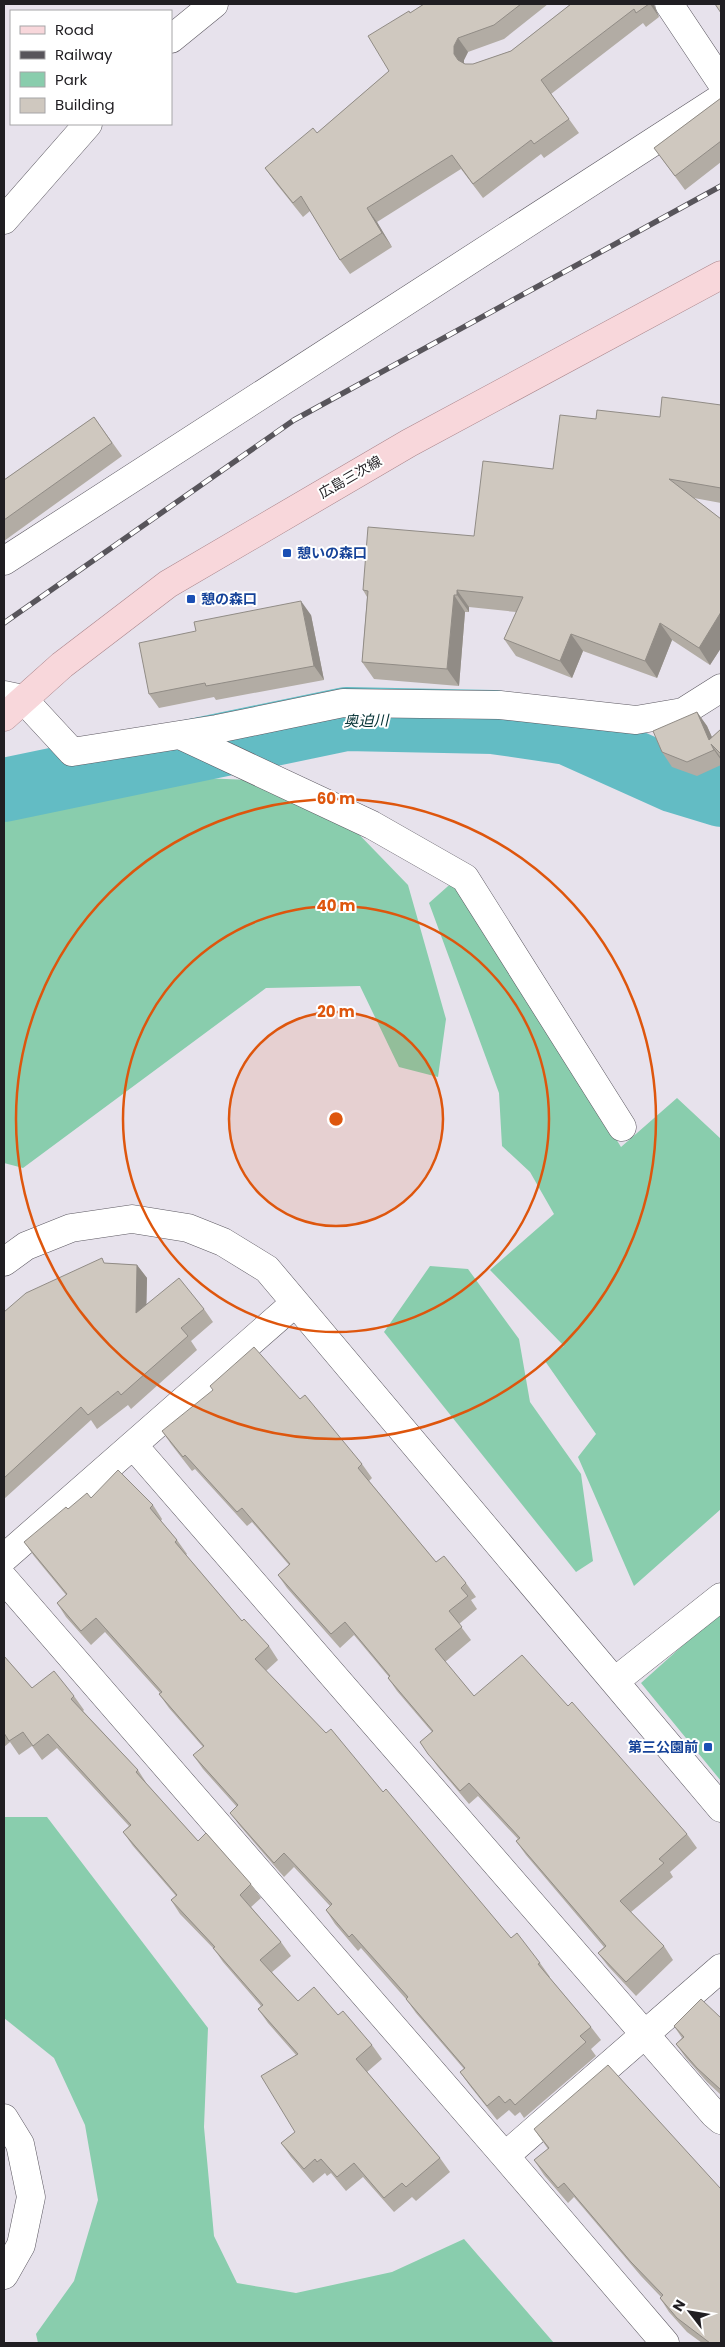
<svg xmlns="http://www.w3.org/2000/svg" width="725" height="2347" font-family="Poppins,'Noto Sans JP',sans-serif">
	<rect width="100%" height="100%" fill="#e7e2ec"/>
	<path fill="#89cdad" d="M178,777L274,781L347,822L408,885L446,1019L438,1077L399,1067L360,986L266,988L23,1168L4,1163V809Z
		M456,879L621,1147L677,1098L721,1139V1509L634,1586L578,1457L596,1434L545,1361L564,1346L490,1270L554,1214L530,1172L502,1146L499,1093L429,903Z
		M430,1266L468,1269L519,1339L530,1402L581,1474L593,1561L576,1572L384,1332Z
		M721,1611V1781L641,1683Z
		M4,1817H47L208,2028L204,2127L214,2236L237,2283L296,2293L392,2272L464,2239L554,2343H38L36,2334L74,2281L98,2200L85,2125L54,2058L4,2018Z"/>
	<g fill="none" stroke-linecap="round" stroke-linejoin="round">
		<path stroke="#63bcc4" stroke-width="64" d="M4,790L346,719L493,722L568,733L675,781L721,795"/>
		<defs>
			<path id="minor" d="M669,4L721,82
				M171,39L214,4
				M4,220L88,124
				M4,561L721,98
				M4,695L23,699L72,752L217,729L343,703L500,705L636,720L683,712L721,688
				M180,735L372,825L465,878L622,1127
				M4,1262L26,1246L71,1228L132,1219L188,1228L223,1242L267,1269L721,1808
				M133,1445L714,2114L721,2120
				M4,1558L295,1303
				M4,1579L505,2156L665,2343
				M615,1681L721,1597
				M4,2118L20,2144L31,2197L21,2245L4,2275
				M505,2156L721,1968"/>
			<path id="major" d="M4,717L62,665L168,584L409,443L721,275"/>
		</defs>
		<use href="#minor" stroke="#5d5962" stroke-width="29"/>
		<use href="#major" stroke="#aa858b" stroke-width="29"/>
		<use href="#minor" stroke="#fff" stroke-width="28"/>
		<use href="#major" stroke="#f8d7db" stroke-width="28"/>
		<defs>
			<path id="rail" d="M4,623L294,420L721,186"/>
		</defs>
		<use href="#rail" stroke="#58555b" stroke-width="5.5"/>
		<use href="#rail" stroke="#fff" stroke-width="4" stroke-dasharray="11" stroke-linecap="butt"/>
	</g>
	<path fill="#b2aca4" d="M424,4H548L504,39L468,52L464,60V63L465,64H473L511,51L571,4H654V5L659,17L646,27L643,23L551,94L579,133L544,158L541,154L483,198L461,169L377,222L392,247L350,274L340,260L310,211L303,217L275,182L265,168L317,133L389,71L410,13Z
		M721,98V162L685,190L654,148Z
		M721,405V503L694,498L721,519V648L710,665L672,640L657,678L583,651L572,678L516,656L504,639L516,612L469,607V612H465L459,686L374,679L362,662L367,597L363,590L474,536L553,469L596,419L660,417Z
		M94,417L122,456L4,541V480Z
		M311,615L324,680L216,700L214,697L159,708L149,694Z
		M697,712L707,726L712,737L721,729V765L697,776L672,767L662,752Z
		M106,1263L137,1265L147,1278L146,1305L204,1309L213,1322L191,1341L197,1350L131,1409L128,1405L97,1429L91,1420L4,1499V1312Z
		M300,1399L362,1464L372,1478L369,1481L436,1562L466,1583L476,1597L471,1600L477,1609L459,1624L471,1640L445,1662L474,1696L568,1706L687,1834L697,1848L670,1872L673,1877L631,1912L664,1946L673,1960L636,1996L608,1966L598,1953L604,1947L526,1855L516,1841L518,1839L478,1796L469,1804L438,1767L420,1742L432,1732L397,1691L388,1678L389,1677L354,1635L340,1648L287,1588L278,1575L289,1565L252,1522L247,1526L195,1469L192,1471L171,1444L162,1431Z
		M91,1498L153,1505L162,1519L161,1521L177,1540L187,1554L186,1555L242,1621L269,1646L278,1660L266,1671L383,1792L511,1938L540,1963L550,1977H549L591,2027L601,2040L591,2049L596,2056L524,2118L520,2112L515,2116L509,2110L497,2120L470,2086L460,2072L464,2069L416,2013L406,1999L361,1948L358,1951L335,1924L326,1910L330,1906L294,1867L284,1877L240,1826L230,1813L237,1807L203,1769L193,1755L203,1747L169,1708L159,1694L160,1693L105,1632L91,1645L66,1617L57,1603L66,1595L34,1556L24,1542L68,1509Z
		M4,1656L32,1688L74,1696L84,1710L83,1711L138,1770L147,1784L198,1841L251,1884L261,1898L251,1907L281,1942L291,1956L272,1972L298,2001L338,2015L372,2045L382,2059L367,2072L440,2158L450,2172L416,2201L412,2197L394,2212L363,2177L346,2191L331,2173L327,2176L325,2173L313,2183L291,2157L281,2143L295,2132L296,2055L268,2023L258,2009L261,2006L223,1962L214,1949L180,1914L171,1900L176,1896L133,1846L123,1832L129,1826L57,1748L42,1760L32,1746L19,1755L10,1742L4,1747Z
		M721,2018V2095L707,2082L686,2058L676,2044L682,2038L674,2026Z
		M534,2129L721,2343H702L687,2332L669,2312L660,2298L661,2297L641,2276L574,2197L568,2203L544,2175L534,2160L548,2149Z"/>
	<path fill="#918c86" d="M650,4H654V5L659,17Z
		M458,38L468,52L464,60V68L454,54V46Z
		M367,208L377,222L392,247L382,233Z
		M457,590L469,607V612L457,595Z
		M454,595L465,612L459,686L447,669Z
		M301,601L311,615L324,680L314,666Z
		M721,612V648L710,665L699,648Z
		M660,623L672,640L657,678L645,661Z
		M571,634L583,651L572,678L560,661Z
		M697,712L707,726L718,751L709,740Z
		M711,744L721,758V760L714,750Z
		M137,1265L147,1278L146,1327L136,1313Z"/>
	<path fill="#cfc8bf" stroke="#918c86" d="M424,4H521L494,25L458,38L454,46V54L458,60L465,64H473L511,51L571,4H649L636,13L634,9L541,80L569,119L534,144L531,140L473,184L452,155L367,208L382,233L340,260L301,196L293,203L265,168L313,128L317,133L389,71L368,36L409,11L410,13Z
		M715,4H721V13Z
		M721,98V141L675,176L654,148Z
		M662,397L721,405V488L669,479L721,519V612L699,648L660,623L645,661L571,634L560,661L504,639L523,597L457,590V595H454L447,669L362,662L368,591L363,590L368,527L474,536L483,461L553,469L560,415L596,419L597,410L660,417Z
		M94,417L112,443L4,520V480Z
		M301,601L314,666L206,686L205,683L149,694L139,643L196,631L194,622Z
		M697,712L709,740L721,729V754L711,744L714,750L687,762L662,752L653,731Z
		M102,1258L104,1263L137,1265L136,1313L179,1278L204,1309L181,1328L188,1336L121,1395L118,1391L88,1415L81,1407L4,1478V1312L26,1293Z
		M254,1347L300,1399L305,1395L362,1464L358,1468L436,1562L444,1556L466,1583L461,1588L468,1596L449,1611L462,1627L435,1649L474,1696L522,1655L568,1706L572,1702L687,1834L659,1859L664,1863L620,1901L664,1946L626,1982L598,1953L606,1946L516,1841L520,1838L469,1783L460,1791L428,1754L420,1742L433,1731L388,1678L390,1676L345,1622L331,1634L278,1575L290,1564L242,1508L237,1512L185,1455L183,1457L162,1431L213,1390L210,1386Z
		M118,1470L153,1505L150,1508L177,1540L175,1542L242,1621L244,1619L269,1646L255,1659L326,1733L331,1729L383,1792L386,1789L511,1938L517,1933L540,1963L538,1964L591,2027L580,2036L586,2042L515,2105L510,2099L505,2103L499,2096L487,2106L460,2072L465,2068L406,1999L408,1997L352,1934L349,1937L326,1910L332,1904L284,1853L274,1863L230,1813L238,1805L193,1755L204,1746L159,1694L162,1692L96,1618L81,1631L57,1603L67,1594L24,1542L66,1507L68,1509L87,1493L91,1498Z
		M4,1656L32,1688L54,1671L74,1696L71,1699L138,1770L136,1772L198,1841L206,1833L251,1884L240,1895L281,1942L260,1960L298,2001L314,1987L338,2015L343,2011L372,2045L356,2059L440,2158L406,2187L402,2183L384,2198L354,2163L337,2177L321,2159L317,2162L315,2159L304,2169L281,2143L295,2132L261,2076L298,2054L258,2009L263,2005L213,1948L215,1947L171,1900L177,1895L123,1832L131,1825L48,1734L33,1746L23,1732L9,1741L4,1733Z
		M701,1999L721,2018V2090L697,2068L676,2044L684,2037L674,2026Z
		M608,2065L720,2188L721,2186V2343H710L677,2318L660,2298L663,2295L631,2262L564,2183L558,2188L534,2160L549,2148L534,2129Z"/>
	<circle cx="336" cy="1119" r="107" fill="#de560d" fill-opacity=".12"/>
	<g fill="none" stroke="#de560d" stroke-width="2.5">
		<circle cx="336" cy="1119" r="107"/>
		<circle cx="336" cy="1119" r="213"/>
		<circle cx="336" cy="1119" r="320"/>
	</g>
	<g fill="#1a4fb4" stroke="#fff" stroke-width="2">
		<rect x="282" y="548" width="10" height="10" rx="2.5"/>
		<rect x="186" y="594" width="10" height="10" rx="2.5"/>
		<rect x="703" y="1742" width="10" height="10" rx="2.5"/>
	</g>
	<g text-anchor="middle" stroke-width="4" stroke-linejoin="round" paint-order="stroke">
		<g font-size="14" fill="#201e22" stroke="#fff">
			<text transform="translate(350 477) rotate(-30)" y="5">広島三次線</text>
		</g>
		<g font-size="14" font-weight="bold" fill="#164399" stroke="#fff" text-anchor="start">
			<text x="297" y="558">憩いの森口</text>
			<text x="201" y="604">憩の森口</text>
			<text x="698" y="1752" text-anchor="end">第三公園前</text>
		</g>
		<g font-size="15" font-style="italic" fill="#033134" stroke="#fff">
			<text transform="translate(366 721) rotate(-1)" y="5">奥迫川</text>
		</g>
	</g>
	<circle cx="336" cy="1119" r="8" fill="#de560d" stroke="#fff" stroke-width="2.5"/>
	<g font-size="15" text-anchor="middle" font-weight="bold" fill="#de560d" stroke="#fff" stroke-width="4" stroke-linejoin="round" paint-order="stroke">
		<text x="336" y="804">60 m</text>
		<text x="336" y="911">40 m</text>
		<text x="336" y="1017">20 m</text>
	</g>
	<rect width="725" height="2347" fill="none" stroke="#201e22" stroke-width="10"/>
	<rect x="10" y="10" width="162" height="115" fill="#ffffff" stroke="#a6a5a7"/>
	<rect x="20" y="26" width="25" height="8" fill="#f8d7db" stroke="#a6a5a7"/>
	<text x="55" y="35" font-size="15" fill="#201e22">Road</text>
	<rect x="20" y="51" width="25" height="8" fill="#58555b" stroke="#a6a5a7"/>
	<text x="55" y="60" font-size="15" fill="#201e22">Railway</text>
	<rect x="20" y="72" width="25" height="15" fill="#89cdad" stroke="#a6a5a7"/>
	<text x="55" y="85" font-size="15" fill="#201e22">Park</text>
	<rect x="20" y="98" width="25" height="15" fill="#cfc8bf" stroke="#a6a5a7"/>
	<text x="55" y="110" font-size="15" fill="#201e22">Building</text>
	<g transform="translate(690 2312) rotate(301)" stroke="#ffffff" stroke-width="4" paint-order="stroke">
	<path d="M0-4L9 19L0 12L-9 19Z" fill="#201e22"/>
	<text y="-8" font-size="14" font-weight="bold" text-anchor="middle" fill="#201e22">N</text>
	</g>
</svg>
